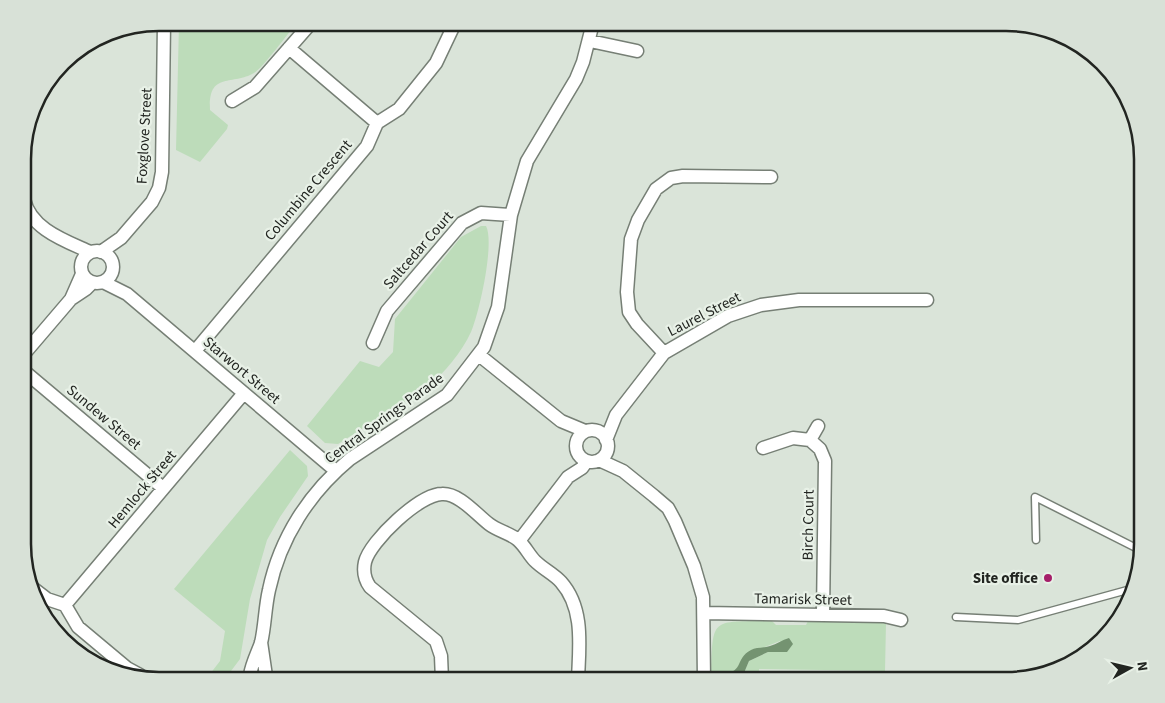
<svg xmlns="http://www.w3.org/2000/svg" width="1165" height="703" font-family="'Source Sans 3',sans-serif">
	<rect width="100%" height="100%" fill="#dae4d9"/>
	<path fill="#bddcba" d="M179,23H297C288,33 263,68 254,73C232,86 208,71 210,110L228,125L227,129L200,162L176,150Z
		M481,226H486C495,243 479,314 471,332C462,352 444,373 428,387L338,444L325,443L307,426L360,361L379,367L393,352L395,319L461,237Z
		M290,450L307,466L308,476L280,517L267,540L250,599L240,659L231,671L210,674L220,661L225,631L174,589Z
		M772,621L776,625H806L808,621L886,623L885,671L759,669V680H745L744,673L749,661L768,652H787L780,641L765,647L740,663L736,671L731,674H719V680H711C713,616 709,622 772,621Z"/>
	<path fill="#749371" d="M789,638L793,644L787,652H768L749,661L744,673L745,680H719V674C745,674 734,659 751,650C756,647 764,648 770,646C777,644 782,640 789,638Z"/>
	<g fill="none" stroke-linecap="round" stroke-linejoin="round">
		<defs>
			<path id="service" d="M1036,540L1035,497L1142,551
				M956,617L1018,620L1131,589"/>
			<path id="minor" d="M590,41L637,51
				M289,48L377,123
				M232,101L255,87L311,23
				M24,199C30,229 66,241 90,252
				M81 267a16 16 0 1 1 32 0a16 16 0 1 1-32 0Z
				M101,252L121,238L152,202L159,188L162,172L164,23
				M103,282L127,294L336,471
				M71,299L82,274
				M373,343L387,311L462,223L481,213L511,215
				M195,351L367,146L377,123L399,109L436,63L455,23
				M664,353L637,324L629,312L627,292L631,239L638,220L656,189L671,178L683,176L771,177
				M24,354L71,299L86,289L92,283
				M479,355L561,421L585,431
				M24,371L163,488
				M818,426L810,440L820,449L825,461L823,615
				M576 446a16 16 0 1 1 32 0a16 16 0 1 1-32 0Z
				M606,440L616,415L664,353L728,316L761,305L799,300H927
				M763,448L793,438L810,440
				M599,460L623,471L654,496L668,508L675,521L694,566L703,597L704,680
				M519,541L568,477L582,468L587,461
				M34,589L47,599L65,605L78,627L127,668L140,675
				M65,605L244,393
				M704,613L884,616L901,620
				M261,642L266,676
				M250,675C252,663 257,654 261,643C265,626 265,607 269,590C280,538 309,493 350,459L447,395L484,347L498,307L511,215L527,161L576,79L583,62L593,23
				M442,680L441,656L436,641L370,587C365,580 363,571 365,562C370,541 420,494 442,494C459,493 476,514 489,524C498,531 510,533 518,540C525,546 529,555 535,561C543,569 554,574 561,582C585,609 579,648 578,680"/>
		</defs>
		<use href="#service" stroke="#767f75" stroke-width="9"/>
		<use href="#minor" stroke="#767f75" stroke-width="15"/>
		<use href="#service" stroke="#fff" stroke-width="6"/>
		<use href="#minor" stroke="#fff" stroke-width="12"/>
	</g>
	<circle fill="#a51e69" stroke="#e8f1e7" stroke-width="2" cx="1048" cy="578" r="5"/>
	<g text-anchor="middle" stroke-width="4.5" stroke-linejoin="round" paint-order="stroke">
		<g font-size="15" fill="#222521" stroke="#e8f1e7">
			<text transform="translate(144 136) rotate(-87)" y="5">Foxglove Street</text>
			<text transform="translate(308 190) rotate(-50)" y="5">Columbine Crescent</text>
			<text transform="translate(418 250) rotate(-49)" y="5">Saltcedar Court</text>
			<text transform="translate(704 314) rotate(-27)" y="5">Laurel Street</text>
			<text transform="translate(242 370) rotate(40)" y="5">Starwort Street</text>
			<text transform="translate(104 417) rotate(40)" y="5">Sundew Street</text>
			<text transform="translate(384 418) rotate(-36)" y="5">Central Springs Parade</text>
			<text transform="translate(142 489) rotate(-50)" y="5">Hemlock Street</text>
			<text transform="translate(808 525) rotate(-89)" y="5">Birch Court</text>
			<text transform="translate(803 599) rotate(1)" y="5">Tamarisk Street</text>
		</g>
		<g font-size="15" font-weight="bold" fill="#222521" stroke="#e8f1e7" text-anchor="end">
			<text x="1038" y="583">Site office</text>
		</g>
	</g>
	<path d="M0 0H1165V703H0ZM159 31H1006A128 128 0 0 1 1134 159V544A128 128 0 0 1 1006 672H159A128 128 0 0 1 31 544V159A128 128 0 0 1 159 31Z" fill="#d8e1d7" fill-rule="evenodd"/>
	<path fill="none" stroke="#222521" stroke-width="2.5" d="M159 31H1006A128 128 0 0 1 1134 159V544A128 128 0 0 1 1006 672H159A128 128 0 0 1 31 544V159A128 128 0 0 1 159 31Z"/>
	<g transform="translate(1130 668) rotate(82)" stroke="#e8f1e7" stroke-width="4" paint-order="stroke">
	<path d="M0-4L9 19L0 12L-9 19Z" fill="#222521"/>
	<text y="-8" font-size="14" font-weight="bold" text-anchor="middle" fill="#222521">N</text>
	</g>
</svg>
